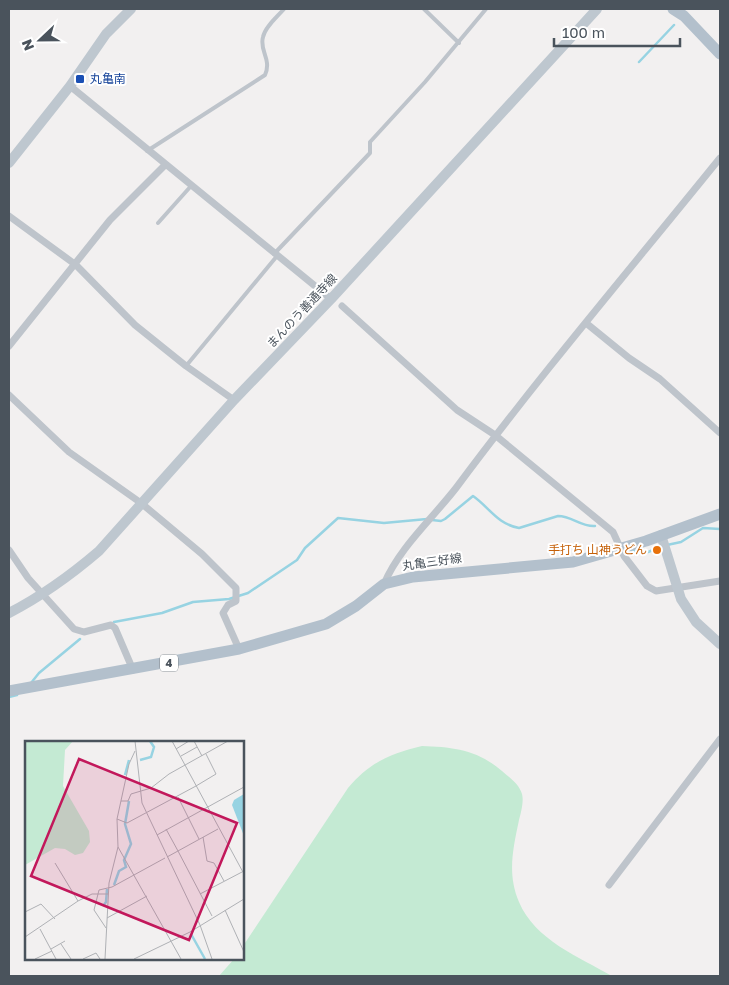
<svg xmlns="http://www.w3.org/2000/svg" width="729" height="985" font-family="'Golos Text','Noto Sans JP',sans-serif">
	<rect width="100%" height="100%" fill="#f2f0f0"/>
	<path fill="#c4ead3" d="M422,746C453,747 478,750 502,771C510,778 519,784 522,794C524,801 521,813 519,820C513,849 507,874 519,902C535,940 579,957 612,976H219L234,959H242L243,946L348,788C370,762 390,754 422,746Z"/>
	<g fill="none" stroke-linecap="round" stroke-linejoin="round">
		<path stroke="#97d3e2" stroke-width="2.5" d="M639,62L674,25
			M432,520L441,521L445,519L473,496C489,507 497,524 519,528L558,516C572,516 581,527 595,526
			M667,545L681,542L703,528L720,529
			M628,551L648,552L661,547
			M114,622L162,613L193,602L229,599L248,593L297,560L305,548L338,518L384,523L427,519
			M31,683L39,673L80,639
			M9,697L17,695"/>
		<path stroke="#bec4cb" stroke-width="4" d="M424,9L459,43
			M147,151L265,75C272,59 259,51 263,37C265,27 277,17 284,9
			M158,223L191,186
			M274,254L370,153V142L425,82L486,9
			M186,366L277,256"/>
		<path stroke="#bec4cb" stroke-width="7" d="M70,86L331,299
			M9,216L76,265L135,325L186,366L234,400
			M342,306L457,410L495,435L613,532L624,556L647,586L656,591L720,581
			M586,323L629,358L660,379L720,433
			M9,346L110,220L165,165
			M9,395L69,452L141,503L202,554L236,588V601L228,605L223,613L239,649
			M9,550L28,578L74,629L84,632L111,625L115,628L133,670
			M384,584C399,548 432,519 456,488C540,375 632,267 720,158
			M609,885L720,739"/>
		<path stroke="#bec7cf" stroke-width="10" d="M9,163L70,86L106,34L131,9
			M661,535L681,599L696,622L720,644
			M9,613C42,596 71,575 99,551L234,400L331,299L597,9"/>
		<path stroke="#b3c0cc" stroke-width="11" d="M673,9L684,16L720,54
			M9,691L239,649L326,624L356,606L384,584L413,577L573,562L646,541L720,514"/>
	</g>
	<rect fill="#1a4fb4" stroke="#fff" stroke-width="2" x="75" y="74" width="10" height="10" rx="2.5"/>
	<circle fill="#e8710a" stroke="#fff" stroke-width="2" cx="657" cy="550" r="5"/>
	<g text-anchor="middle" stroke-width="4" stroke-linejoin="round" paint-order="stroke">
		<rect fill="#fff" stroke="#80878d" stroke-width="1" x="160" y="654.5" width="18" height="17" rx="4"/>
		<g font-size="11" font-weight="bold" fill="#4a535c">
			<text x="169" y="667">4</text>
		</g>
		<g font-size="12" fill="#164399" stroke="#fff" text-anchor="start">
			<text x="90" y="83">丸亀南</text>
		</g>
		<g font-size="12" fill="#4a535c" stroke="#fff">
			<text transform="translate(302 311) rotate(-47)" y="4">まんのう善通寺線</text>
			<text transform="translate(432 562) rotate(-8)" y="4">丸亀三好線</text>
		</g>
		<g font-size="12" fill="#c56008" stroke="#fff" text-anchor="end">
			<text x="647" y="554">手打ち 山神うどん</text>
		</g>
	</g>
	<g transform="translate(25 741)">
		<rect width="219" height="219" fill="#f2f0f0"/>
		<path d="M0,0H48L40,9L38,45L64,90L65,101L58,112L50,114L40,108L30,107L0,124Z" fill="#c4ead3"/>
		<path d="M219,53V95L207,64L209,59Z" fill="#97d3e2"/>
		<path fill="none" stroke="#97d3e2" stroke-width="2.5" d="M115,19L126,16L129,6L125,0M100,34L104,19M89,144L94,130L101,126L99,119L106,103L100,83L104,60M78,165L81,161L82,148M166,193L180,218"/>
		<path fill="none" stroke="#afb1b5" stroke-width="1" d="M110,0L117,62L175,184L187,218M147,0L219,133M169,0L177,15M151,8L164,0M156,15L172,6M171,45L191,33L181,13M153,56L174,98M96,60H103L106,53L126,47L144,33L203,0M92,78L102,82L171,45M141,88L153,110M132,94L219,46M178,96L182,120L189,122L199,140M93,106L156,218M153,110L187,175M142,116L193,88M30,122L53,160M175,153L217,131M200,169L219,211M0,171L16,163L30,178M82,177L122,155M81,187L69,169L74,149L87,146L140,117M15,188L31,218M0,196L53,160L67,153H83M36,203L46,218M26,208L40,200M10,218L27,210M58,218L71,212L75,218M80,218L84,142L93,106L92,78L104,23L110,10M109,218L165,191L219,158"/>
		<path fill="#c2185b" fill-opacity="0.15" stroke="#c2185b" stroke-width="2.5" d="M54,18L212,82L164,199L6,135Z"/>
		<rect width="219" height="219" fill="none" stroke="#4a535c" stroke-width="2.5"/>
	</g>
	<rect width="729" height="985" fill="none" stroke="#4a535c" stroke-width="20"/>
	<g transform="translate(40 40) rotate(248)" stroke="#ffffff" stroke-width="4" paint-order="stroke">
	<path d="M0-4L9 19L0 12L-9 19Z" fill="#4a535c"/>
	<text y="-8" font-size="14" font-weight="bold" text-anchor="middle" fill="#4a535c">N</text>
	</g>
	<path d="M554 38v8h126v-8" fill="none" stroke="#4a535c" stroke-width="2.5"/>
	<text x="562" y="38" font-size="15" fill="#4a535c" stroke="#ffffff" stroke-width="4" paint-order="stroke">100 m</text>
</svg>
